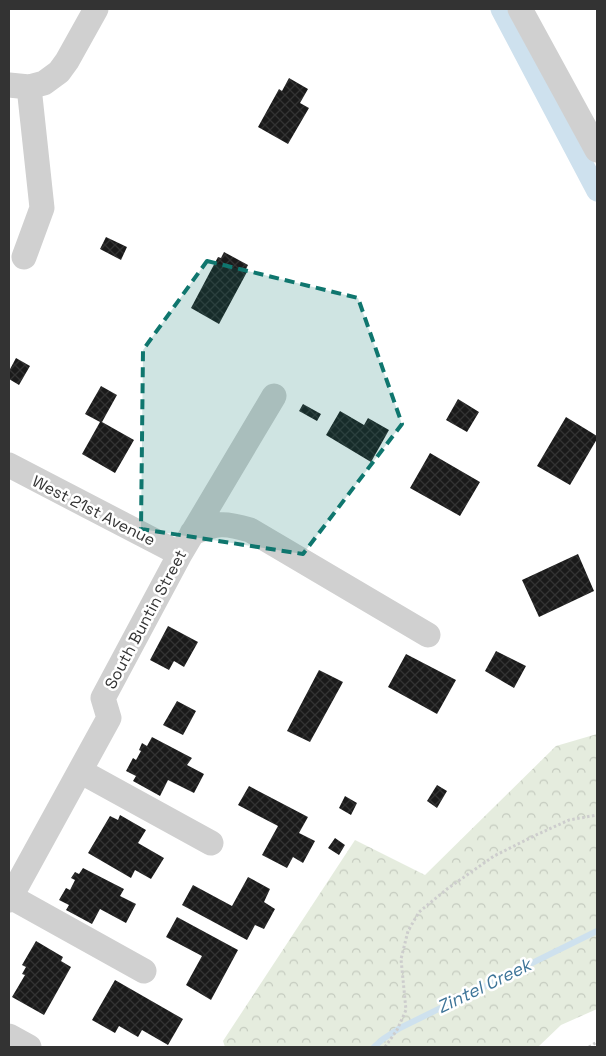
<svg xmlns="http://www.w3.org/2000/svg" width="606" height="1056" font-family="'Space Grotesk',sans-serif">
	<defs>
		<pattern id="forest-crowns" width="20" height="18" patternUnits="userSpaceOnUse" patternTransform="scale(1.25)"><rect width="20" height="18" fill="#e5ecde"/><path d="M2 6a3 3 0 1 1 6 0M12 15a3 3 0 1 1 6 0" fill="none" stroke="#c5cbbf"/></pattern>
		<pattern id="building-cross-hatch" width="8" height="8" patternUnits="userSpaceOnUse" patternTransform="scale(1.25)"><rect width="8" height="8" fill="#1a1a1a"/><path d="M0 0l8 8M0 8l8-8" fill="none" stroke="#333"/></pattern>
	</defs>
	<rect width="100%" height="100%" fill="#fff"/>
	<path fill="url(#forest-crowns)" d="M597,734V1009L561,1025L538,1047H225L223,1041L355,840L425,875L556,746Z"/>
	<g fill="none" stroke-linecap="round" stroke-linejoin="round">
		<path stroke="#cee1ee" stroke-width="6" d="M374,1047L383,1039L400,1028L597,931"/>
		<path stroke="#cee1ee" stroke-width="21" d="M501,9L597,191"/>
	</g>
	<path fill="url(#building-cross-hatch)" d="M289,78L308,89L300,103L309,108L288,144L258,127L279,89L282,91Z
		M106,237L127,247L121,260L100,249Z
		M224,252L248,265L245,271L247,272L219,324L191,308L218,257L221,258Z
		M16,358L30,366L19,385L9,379V371Z
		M101,386L117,395L102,422L134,440L115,473L82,454L100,422L85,414Z
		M458,399L479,412L467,432L446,420Z
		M303,404L321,414L317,421L299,411Z
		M340,411L364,425L368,418L389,430L371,462L326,435Z
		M566,417L597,436V439L570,485L537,466Z
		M430,453L480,482L460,516L410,488Z
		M578,554L594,591L539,617L522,580Z
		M168,626L198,642L184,667L174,661L169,670L150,660Z
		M496,651L526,666L514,688L485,671Z
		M406,654L456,680L437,714L388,687Z
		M319,670L343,682L310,742L287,731Z
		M177,701L196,711L183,735L163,725Z
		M152,737L192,758L187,765L204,774L194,793L168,780L160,796L133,781L136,776L126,771L133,758L136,760L141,751L139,750L142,743L147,746Z
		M437,785L447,791L437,808L427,801Z
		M249,786L308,817L299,833L315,841L303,863L293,857L287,868L262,855L278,826L238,805Z
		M345,796L357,803L351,815L339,808Z
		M120,815L146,830L138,843L164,858L151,879L135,870L131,878L88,853L110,816L118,820Z
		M335,838L345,845L339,855L328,848Z
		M83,868L124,889L120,896L136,904L126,923L100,909L92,924L66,910L69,905L59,900L66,888L70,890L75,880L71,878L75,872L79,874Z
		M248,877L270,889L264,902L275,909L264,929L255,925L247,940L182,905L193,885L232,906Z
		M177,917L238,950L211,1000L186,985L202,956L166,937Z
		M36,941L63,957L61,961L71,967L44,1015L12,997L25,975L22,974L26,967L22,965Z
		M115,980L183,1019L168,1045L142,1030L138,1037L119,1026L115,1033L92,1020Z"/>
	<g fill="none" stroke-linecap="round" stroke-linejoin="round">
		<path stroke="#cdcdcd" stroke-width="3" stroke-dasharray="2.5 2.5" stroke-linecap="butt" d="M385,1047L397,1030L406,1010L401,959L408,931L419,912L447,889L494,856L536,835L569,820L597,815
			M589,1047L597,1042"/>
		<path stroke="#d0d0d0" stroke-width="25" d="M520,9L597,150
			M9,85L29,87L44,83L59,72L67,61L96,9
			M24,257L42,208L29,87
			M9,465L180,554
			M192,533C218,523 223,522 250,530L428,635
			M80,771L211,843
			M11,897L144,971
			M9,900L109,718L103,698L180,554L274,396
			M9,1036L29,1047"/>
	</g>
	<path fill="#0f766e" fill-opacity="0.2" stroke="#0f766e" stroke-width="4" stroke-dasharray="10 6" stroke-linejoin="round" d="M207,261L358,298L402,424L303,554L141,529L143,350Z"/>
	<g text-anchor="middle" stroke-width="5" stroke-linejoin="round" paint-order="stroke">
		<g font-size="16" fill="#333" stroke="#fff">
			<text transform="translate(94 510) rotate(27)" y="6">West 21st Avenue</text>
			<text transform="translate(145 619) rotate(-62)" y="6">South Buntin Street</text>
		</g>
		<g font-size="18" font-style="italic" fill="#3d7498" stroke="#fff">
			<text transform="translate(484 986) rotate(-26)" y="6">Zintel Creek</text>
		</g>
	</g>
	<rect width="606" height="1056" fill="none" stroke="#333333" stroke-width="20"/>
</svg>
